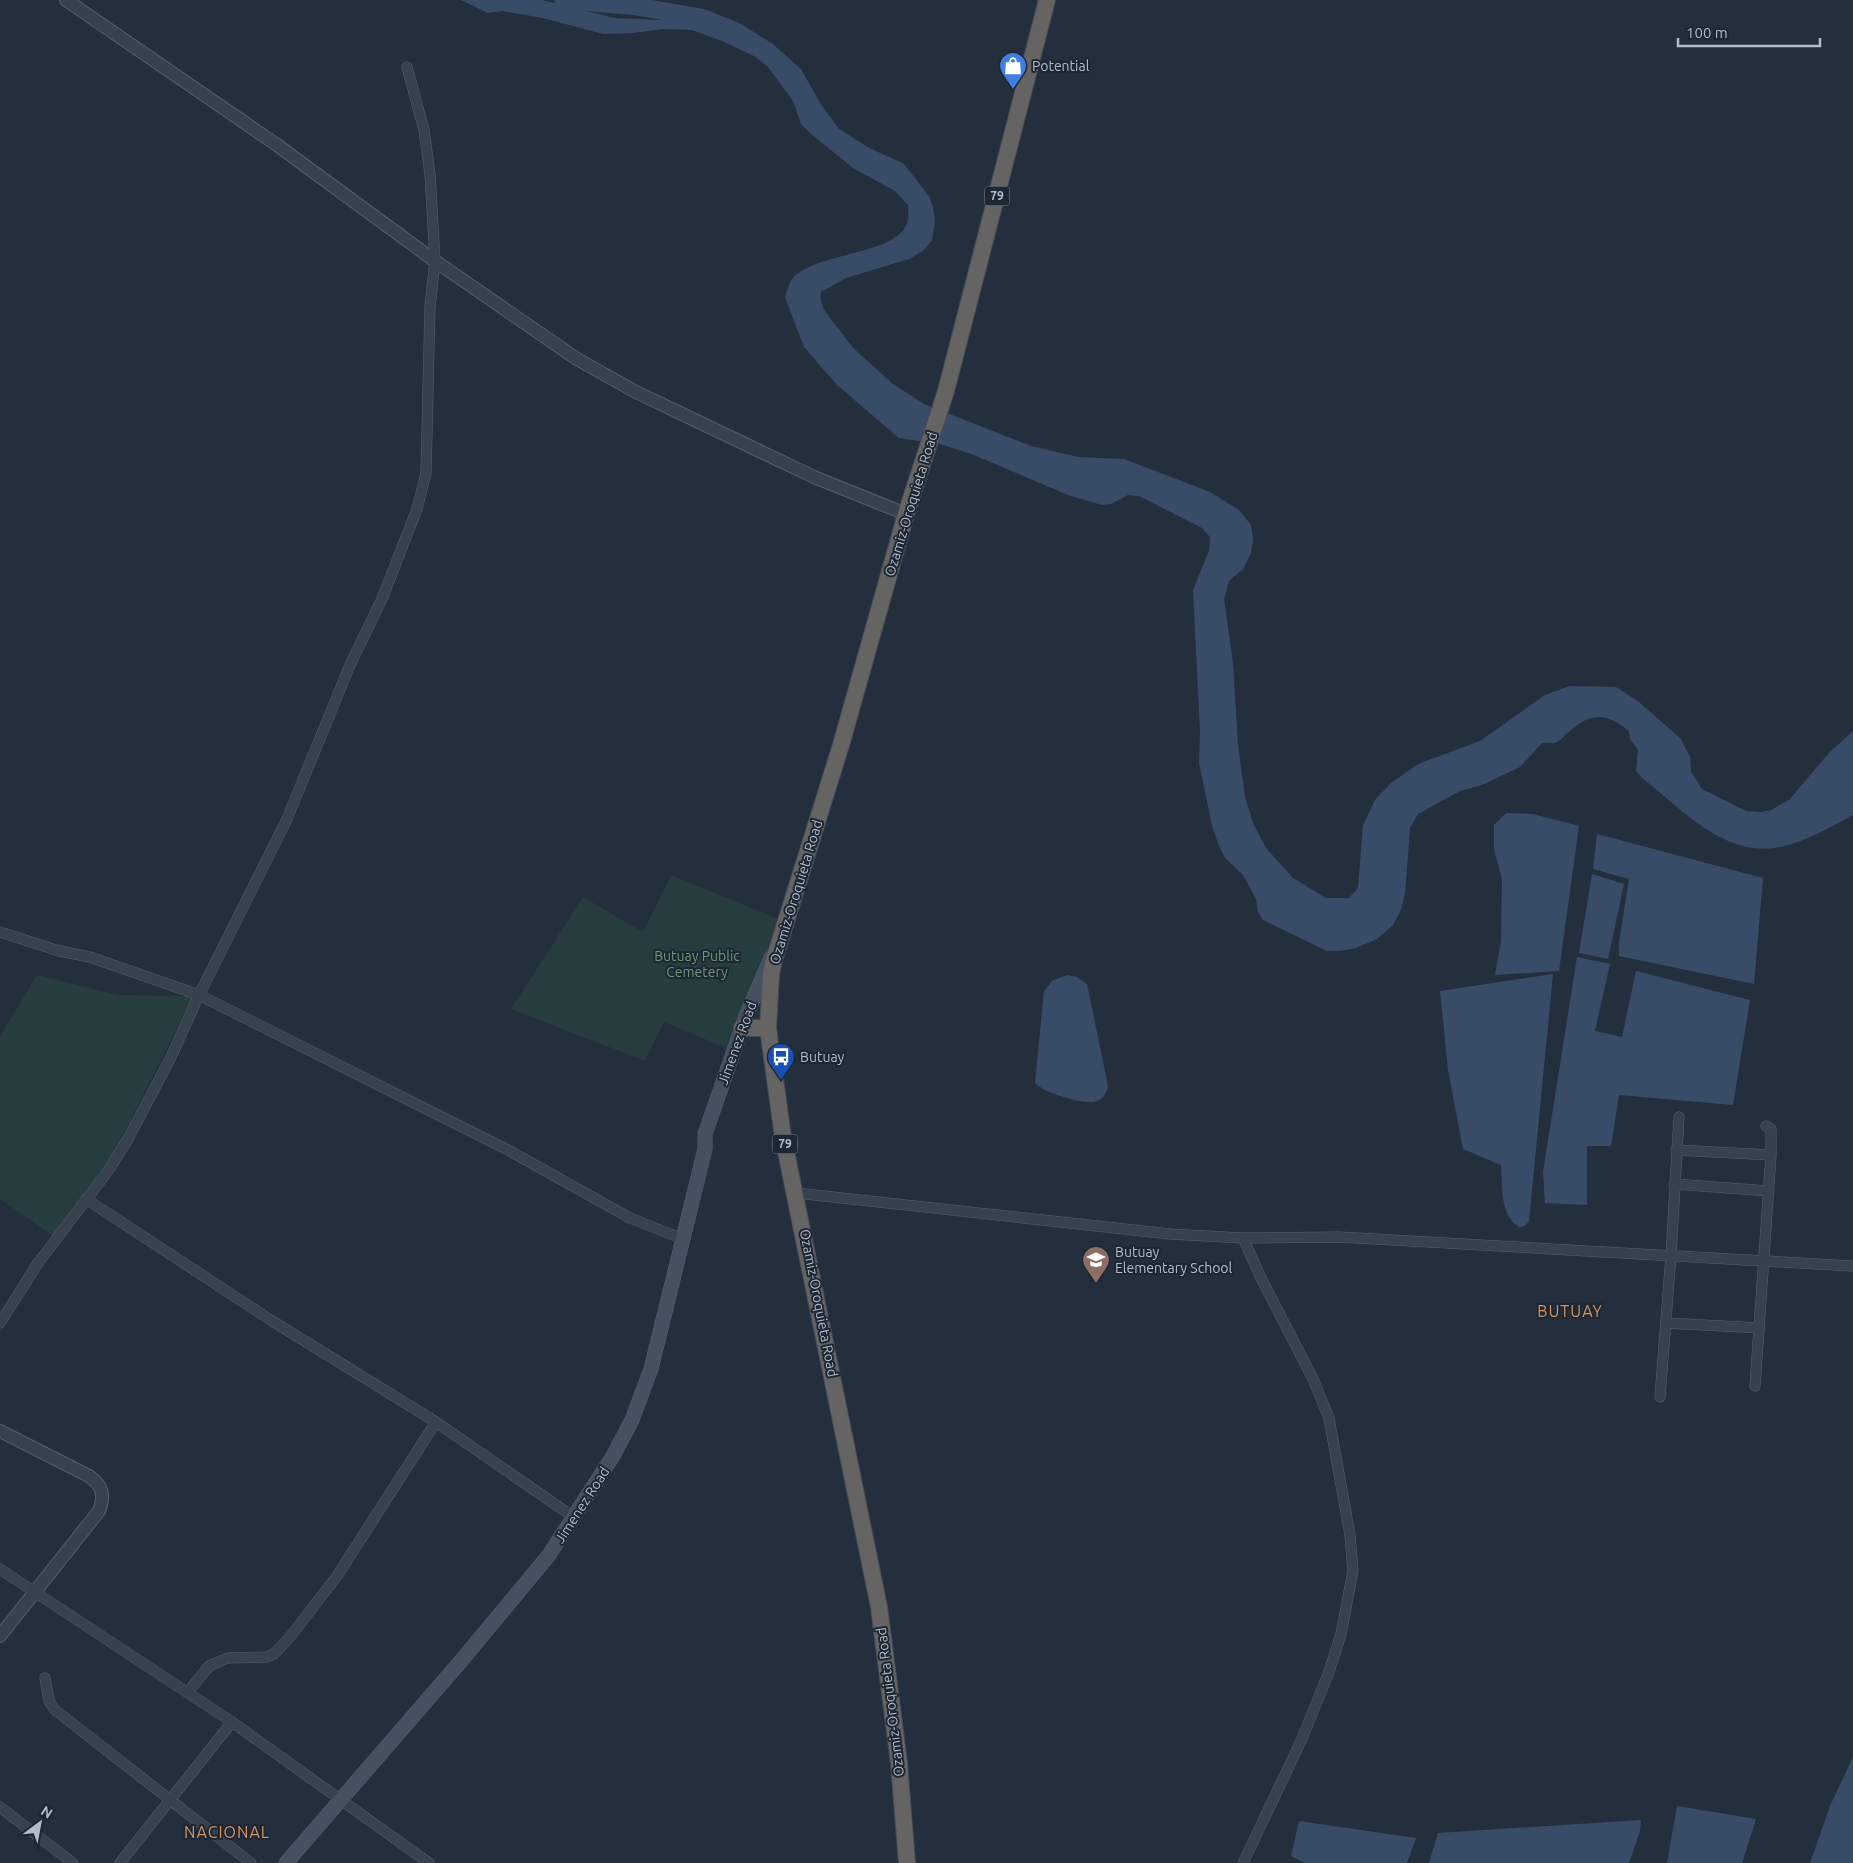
<svg xmlns="http://www.w3.org/2000/svg" width="1853" height="1863" font-family="Ubuntu,sans-serif">
	<rect width="100%" height="100%" fill="#242f3e"/>
	<path fill="#263c3f" d="M671,875L783,921L729,1049L664,1022L645,1061L511,1009L583,897L643,932Z
		M37,975L117,995L193,996L115,1151L53,1236L0,1199V1036Z"/>
	<path fill="#394c67" d="M461,0H542L615,18L701,22L728,32L757,48L788,76L802,95L814,120L827,136L870,161L913,181L929,196L933,207L935,221L932,240L923,251L909,259L846,278L821,292L820,298L824,310L853,348L893,384L924,404L1031,446L1078,457L1124,459L1210,492L1239,510L1251,525L1253,539L1251,553L1243,569L1229,581L1224,599L1233,663L1238,745L1245,797L1253,823L1266,848L1293,878L1326,898H1349L1358,888L1363,825L1375,800L1391,783L1418,764L1480,741L1545,695L1570,686L1616,687L1639,702L1680,738L1690,757L1691,772L1702,789L1746,811L1761,812L1771,810L1789,800L1828,754L1853,731V815C1831,827 1805,842 1780,847C1725,859 1681,808 1642,778L1636,771L1638,750L1630,739L1629,731C1607,714 1593,711 1570,731C1564,735 1562,740 1555,743H1542L1520,767L1482,785L1460,791L1418,814L1410,828L1405,894L1401,910L1393,925L1377,939L1356,948L1340,951H1327L1263,920L1258,912L1256,899L1243,875L1225,858L1219,846L1212,826L1199,763L1200,731L1193,590L1209,551L1210,537L1202,528L1139,496L1128,495L1111,504L1102,505L1068,495L974,455L940,444L899,438L837,385L804,347L785,297C787,291 789,284 792,279C815,251 901,256 908,220C909,216 908,210 908,205L895,191L853,168L810,133L801,124L793,101L768,67L754,56L722,41L692,30L663,29L633,33L603,34L543,18L503,11L488,13Z
		M1506,813L1533,814L1579,826L1559,971L1495,975L1501,941L1502,879L1494,850V825Z
		M1597,834L1763,878L1754,984L1619,956V942L1629,879L1593,869Z
		M1592,874L1624,884L1608,959L1579,953Z
		M1577,957L1610,964L1595,1031L1622,1037L1636,971L1750,1000L1733,1105L1619,1095L1611,1146H1587V1205L1545,1203L1543,1172Z
		M1553,974L1529,1221L1525,1226L1519,1227C1499,1214 1503,1186 1501,1165L1463,1149L1448,1070L1440,991Z
		M1068,975L1077,977L1087,984L1108,1086C1107,1093 1102,1101 1094,1102C1082,1104 1042,1092 1035,1083L1044,991L1053,980Z
		M1853,1757V1863H1810L1830,1806Z
		M1677,1806L1756,1819L1742,1863H1667Z
		M1641,1820L1640,1831L1629,1863H1429L1438,1833Z
		M1299,1821L1416,1838L1407,1863H1305L1291,1856Z"/>
	<g fill="none" stroke-linecap="round" stroke-linejoin="round">
		<path stroke="#394c67" stroke-width="18" d="M563,0L634,6L703,18L735,31L767,51L794,75L812,107L832,135L865,156L898,171L917,195"/>
		<defs>
			<path id="minor" d="M0,932L59,951L90,957L199,995L510,1151L630,1218L683,1239
				M1676,1150L1771,1155
				M1674,1184L1769,1191
				M796,1193L1170,1234L1243,1238L1339,1237L1853,1266
				M86,1199L269,1319L436,1422L575,1518
				M0,1323L38,1263L108,1171L128,1139L171,1057L199,995L287,819L350,665L382,599L417,509L426,473L430,307L435,261L430,174L424,130L407,67
				M1666,1323L1760,1328
				M1755,1386L1771,1155V1129L1766,1126
				M1660,1397L1671,1255L1679,1117
				M0,1569L232,1722L429,1863
				M45,1678L49,1701L55,1710L251,1863
				M188,1692L209,1666L228,1658L267,1657L274,1654L290,1637L337,1576L436,1422
				M0,1807L73,1863
				M120,1863L232,1722
				M1243,1863L1301,1741L1329,1672L1341,1634L1353,1571L1350,1535L1329,1418L1313,1379L1261,1278L1243,1238"/>
			<path id="tertiary" d="M66,0L277,145L435,261L577,359L636,392L814,477L906,514
				M0,1431L89,1476C103,1486 105,1495 99,1511L0,1636"/>
			<path id="secondary" d="M286,1863L461,1661L549,1555L613,1456L632,1420L651,1369L705,1149V1134L746,1016L771,958"/>
			<path id="trunk" d="M742,1028H768
				M907,1863L899,1763L879,1607L783,1137L768,1028L771,974L774,960L841,745L906,514L946,391L1047,0"/>
		</defs>
		<use href="#minor" stroke="#565f6c" stroke-width="11"/>
		<use href="#tertiary" stroke="#565f6c" stroke-width="14"/>
		<use href="#secondary" stroke="#565f6c" stroke-width="15"/>
		<use href="#trunk" stroke="#434c59" stroke-width="18"/>
		<use href="#minor" stroke="#38414e" stroke-width="10"/>
		<use href="#tertiary" stroke="#38414e" stroke-width="12"/>
		<use href="#secondary" stroke="#465061" stroke-width="14"/>
		<use href="#trunk" stroke="#656462" stroke-width="16"/>
	</g>
	<defs>
		<symbol id="shop-pin" viewBox="-11 -11 22 30"><path d="M0 17L-7.5 6A9.5 9.5 0 1 1 7.5 6Z" fill="#3f7fe0" stroke="#1d2633"/><path d="M-5-2.5h2.3a2.7 3.5 0 0 1 5.4 0H5L5.5 6h-11ZM-1.5-2.5h3a1.5 2.3 0 0 0-3 0Z" fill="#fff"/></symbol>
		<symbol id="bus-pin" viewBox="-11 -11 22 30"><path d="M0 17L-7.5 6A9.5 9.5 0 1 1 7.5 6Z" fill="#1a4fb4" stroke="#1d2633"/><path d="M-5-6H5V4H4V6H2V4H-2V6H-4V4H-5ZM-3.5-4V0h7V-4ZM-3.5 1.2v1.5H-2V1.2ZM2 1.2v1.5H3.5V1.2Z" fill="#fff"/></symbol>
		<symbol id="school-pin" viewBox="-11 -11 22 30"><path d="M0 17L-7.5 6A9.5 9.5 0 1 1 7.5 6Z" fill="#8d6e63" stroke="#1d2633"/><path d="M0-5L7-2L0 1L-7-2ZM-4 1L0 2.5L4 1V4Q0 6-4 4Z" fill="#fff"/></symbol>
	</defs>
	<g fill-rule="evenodd">
		<use href="#shop-pin" x="997" y="50" width="32" height="43"/>
		<use href="#bus-pin" x="765" y="1041" width="32" height="43"/>
		<use href="#school-pin" x="1080" y="1244" width="32" height="43"/>
	</g>
	<g text-anchor="middle" stroke-width="4" stroke-linejoin="round" paint-order="stroke">
		<g fill="#1d2633" stroke="#878f9c" stroke-width="1">
			<rect x="984.5" y="186.5" width="25" height="19" rx="4"/>
			<rect x="772.5" y="1134.5" width="25" height="19" rx="4"/>
		</g>
		<g font-size="12" font-weight="bold" fill="#b4bcc9">
			<text x="997" y="200">79</text>
			<text x="785" y="1148">79</text>
		</g>
		<g font-size="14" fill="#b4bcc9" stroke="#1d2633" text-anchor="start">
			<text x="1032" y="71">Potential</text>
			<text x="800" y="1062">Butuay</text>
			<text x="1115" y="1257">Butuay<tspan x="1115" dy="16">Elementary School</tspan></text>
		</g>
		<g font-size="14" fill="#b4bcc9" stroke="#1d2633">
			<text transform="translate(911 504) rotate(-73)" y="5">Ozamiz-Oroquieta Road</text>
			<text transform="translate(796 892) rotate(-73)" y="5">Ozamiz-Oroquieta Road</text>
			<text transform="translate(737 1043) rotate(-70)" y="5">Jimenez Road</text>
			<text transform="translate(819 1303) rotate(79)" y="5">Ozamiz-Oroquieta Road</text>
			<text transform="translate(582 1505) rotate(-57)" y="5">Jimenez Road</text>
			<text transform="translate(890 1702) rotate(-97)" y="5">Ozamiz-Oroquieta Road</text>
		</g>
		<g font-size="14" fill="#6b9a76" stroke="#1d2633">
			<text x="697" y="961">Butuay Public<tspan x="697" dy="16">Cemetery</tspan></text>
		</g>
		<g font-size="16" letter-spacing="1" fill="#d59563" stroke="#1d2633">
			<text x="1570" y="1317">BUTUAY</text>
			<text x="227" y="1838">NACIONAL</text>
		</g>
	</g>
	<g transform="translate(40 1823) rotate(32)" stroke="#1d2633" stroke-width="4" paint-order="stroke">
	<path d="M0-4L9 19L0 12L-9 19Z" fill="#b4bcc9"/>
	<text y="-8" font-size="14" font-weight="bold" text-anchor="middle" fill="#b4bcc9">N</text>
	</g>
	<path d="M1678 38v8h142v-8" fill="none" stroke="#b4bcc9" stroke-width="2.5"/>
	<text x="1686" y="38" font-size="15" fill="#b4bcc9" stroke="#1d2633" stroke-width="4" paint-order="stroke">100 m</text>
</svg>
